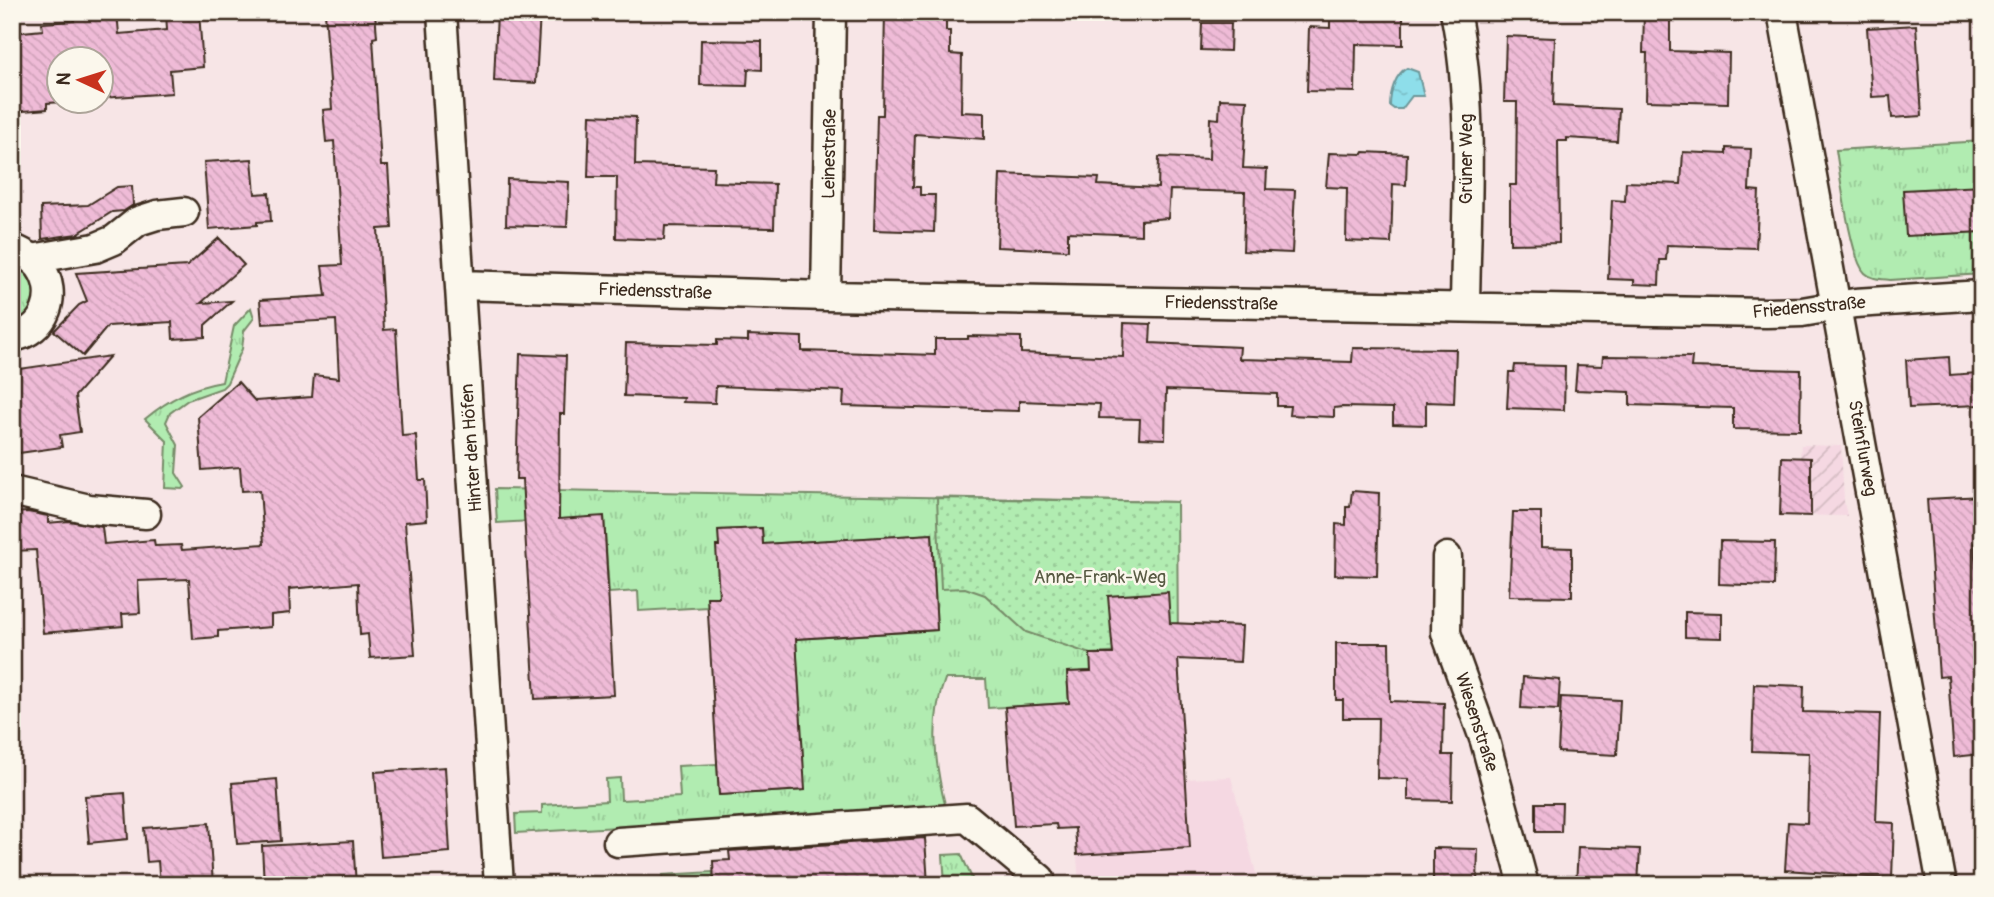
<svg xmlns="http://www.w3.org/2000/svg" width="1994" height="897" font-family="Pangolin,sans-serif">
	<defs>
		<pattern id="industrial-furrows" width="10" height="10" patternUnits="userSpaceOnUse" patternTransform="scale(1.75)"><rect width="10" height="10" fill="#f5d8e2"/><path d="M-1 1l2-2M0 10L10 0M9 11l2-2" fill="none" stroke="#d3bac1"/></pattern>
		<pattern id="grass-tufts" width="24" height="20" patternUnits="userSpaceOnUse" patternTransform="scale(1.75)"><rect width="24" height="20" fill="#b1ecb1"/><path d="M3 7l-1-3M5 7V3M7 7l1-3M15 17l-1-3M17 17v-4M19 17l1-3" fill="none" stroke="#99cb98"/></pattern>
		<pattern id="park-dots" width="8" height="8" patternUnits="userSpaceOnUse" patternTransform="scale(1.75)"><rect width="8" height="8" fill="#b1ecb1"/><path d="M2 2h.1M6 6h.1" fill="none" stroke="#99cb98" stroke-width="1.8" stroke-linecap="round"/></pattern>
		<pattern id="water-ripples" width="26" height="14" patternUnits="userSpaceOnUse" patternTransform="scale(1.75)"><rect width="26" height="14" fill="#8edeea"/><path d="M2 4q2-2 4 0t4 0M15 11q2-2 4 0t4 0" fill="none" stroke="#7bbfc8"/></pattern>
		<pattern id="building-back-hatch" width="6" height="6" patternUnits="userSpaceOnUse" patternTransform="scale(1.75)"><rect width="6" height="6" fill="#efbbd7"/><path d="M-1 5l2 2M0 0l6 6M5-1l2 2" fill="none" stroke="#cea1b8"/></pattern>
	</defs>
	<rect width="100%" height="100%" fill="#f7e5e6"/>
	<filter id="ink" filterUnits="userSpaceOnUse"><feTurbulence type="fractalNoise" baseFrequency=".0143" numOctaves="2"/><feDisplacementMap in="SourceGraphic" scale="14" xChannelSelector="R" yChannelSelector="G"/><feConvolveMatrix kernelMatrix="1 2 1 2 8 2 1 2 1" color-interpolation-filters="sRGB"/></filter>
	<g filter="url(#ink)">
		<path fill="#f5d8e2" d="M1231,777L1259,885H1079L1075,828L1057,829L1054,782L1101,804L1187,798L1186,779Z"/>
		<path fill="url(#industrial-furrows)" d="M1801,445L1841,446L1844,501L1847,516L1780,515L1782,457H1800Z"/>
		<path fill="url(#grass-tufts)" stroke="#768b68" stroke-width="2" d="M1982,141V274L1890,280C1881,279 1871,279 1865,273C1850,258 1840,174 1836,150Z
			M12,261C36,280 38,282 33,312L12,326Z
			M251,308L254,318L244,331L242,349L227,383L222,388L188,400L170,413L166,422L178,445L176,473L185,487L183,489L165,488L167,441L145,419C169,399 192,387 222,382L234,326Z
			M495,489L1177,502L1091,654V671L1067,673L1069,703L988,708L986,679H945C929,720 935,767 946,808L516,833L515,814L542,813V805L607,801L606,779L620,778L621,800L680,797L678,766L717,764L719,795L804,790L796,639L937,630L932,534L763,544L762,528L719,530V597H708V607L639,611L638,591L609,593L604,517L497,523Z
			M961,854L975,885H945L943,855Z
			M713,872L714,885H664L663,875Z"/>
		<path fill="url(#park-dots)" stroke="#768b68" stroke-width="2" d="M937,498L1177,502L1178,649L1090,654L1026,632L985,595L965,588L941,589Z"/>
		<path fill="url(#water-ripples)" stroke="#6d9698" stroke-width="2" d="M1407,68L1418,72L1424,96H1412L1402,109H1394L1390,106C1390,93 1395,74 1407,68Z"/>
		<path fill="url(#building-back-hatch)" stroke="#3b2a1e" stroke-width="2" d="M103,12H117L119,34L167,30L166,12H199L203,67L170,70L172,93L102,98V60H60V102H64L47,103V109L12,112V33L43,30L42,23L74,21L73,15Z
			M325,12H375L377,37L373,38L381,166H388L392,228L378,229L384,330L396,329L402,436L416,435L419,480H425L427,520L405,522L415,655L370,658L368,634L360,635L358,583L289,589L290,613L271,615V627L218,631V637L193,639L189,579L138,581L140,613L122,614L123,626L43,633L36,550L12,551V513L28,512L48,516V523L69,521L102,527L104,544L154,540L155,546L181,545L182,550L264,544L260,490L242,491L240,467L202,470L198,417L238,382L255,401L312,397L314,375L339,378L336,320L262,324L260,300L326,296L322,266L342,265L334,141L326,142L323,110L332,109Z
			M497,12H540L536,83L494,81Z
			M885,12H946V31H950V54L962,55L961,112L984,113V139L915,134L913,187H920V195H935L934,232L874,230L877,115H883Z
			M1330,12H1403V45L1356,44L1355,92L1307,91L1309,27L1330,28Z
			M1644,12H1670V51L1729,53L1728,103L1646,101L1647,53H1643Z
			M1202,23H1231L1230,51L1201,50Z
			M1916,25L1922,116L1892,118L1890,96L1872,97L1867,28Z
			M1506,36L1555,38L1553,106L1619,109L1617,141L1567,138V141H1558L1559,243L1510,244V185H1516L1517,102H1504Z
			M701,40L762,41V70L748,69L747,86L700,85Z
			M1220,99L1247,100L1243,168L1267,169L1266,189L1295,190L1292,253L1243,251L1245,192L1170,190L1168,218L1141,220V235L1068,232V250L997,247L1000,174L1099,178L1098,185L1158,188L1159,157L1209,159L1210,118L1219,119Z
			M590,115L636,117L635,165L714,167L713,182L775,184L774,228L665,226L664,240L616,238L617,177H588Z
			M1726,148L1751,149L1749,190L1759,191L1756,248L1667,245L1666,260H1660L1659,285L1634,284V280L1608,279L1612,200L1625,201L1626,182L1681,184L1683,152L1726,154Z
			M1364,152L1407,154L1406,185L1393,184L1391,243L1346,241L1347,188L1326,187L1329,153L1363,154Z
			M252,159L255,194L269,193L271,221L257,222V225L209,229L204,162Z
			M507,179L569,182L567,227L506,225Z
			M132,186L133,205L124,211L112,212L77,234L42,239L41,207L88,205L117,187Z
			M1982,186V232L1906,236L1903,190Z
			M219,238L244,265L201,303L232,301L205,325V337L173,339L172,322L108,326L83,356L54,331L79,305L87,301L76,273L187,266Z
			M1124,323L1151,324L1150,343L1240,347L1239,359L1352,362L1353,348L1456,349L1454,403L1426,402V425L1393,424V408L1342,407L1334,408V417L1289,415L1290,406H1277V394L1166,390L1165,439L1139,438L1140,419L1099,418L1100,404L1019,401V411L843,406L844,391L716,386L715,403L683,402L684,398L624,396L626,343L717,345V340L748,341V335L802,337V351L935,355V339H968V336L1021,337V353L1123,357Z
			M520,354L566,356L564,414H560L559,519L604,516L614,695L535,699L522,479H516Z
			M110,356L75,396L80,432L60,435L62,447L12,454V370Z
			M1603,356L1692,357L1691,367L1801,370L1800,430L1733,429V408L1630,405V392L1575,390L1577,365L1602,366Z
			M1949,357L1950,375L1977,373L1979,405L1909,408L1906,360Z
			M1515,365L1565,366L1564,410L1507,408L1509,372H1514Z
			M1782,457L1811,458V516L1780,515Z
			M1352,491L1379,493L1377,576L1335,575L1336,524L1346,525V507H1350Z
			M1982,496V542L1974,543L1980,624H1982V754L1954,757L1948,676L1939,677L1927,499Z
			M1513,512H1541V547L1572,548V597L1509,596Z
			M762,528L763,544L932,534L937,630L796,639L805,790L719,795L707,597H719L716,546H719L718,530Z
			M1720,541L1775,542L1774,586L1719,584Z
			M1168,592L1170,623L1242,626L1240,662L1178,659L1190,848L1077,855L1075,828L1057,829L1056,824L1014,826L1005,707L1069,703L1067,672L1091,671L1090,654H1113L1108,596Z
			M1685,612L1722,613V638L1685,637Z
			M1336,643H1389L1390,701L1444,703L1443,755H1453L1452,801L1408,800V779L1377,778L1378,718H1343V700H1336Z
			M1523,677L1560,680L1558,710L1521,708Z
			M1754,684L1804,686L1803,712L1880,714L1876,822L1894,823L1892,878L1844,876V874L1785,870L1788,822L1807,823L1809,753L1752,751Z
			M1561,697L1620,700L1617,755L1558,752Z
			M445,767L450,852L381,857L375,772Z
			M277,779L281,841L237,844L232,783Z
			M125,793L128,839L89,843L85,796Z
			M1536,803H1562L1561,832H1536Z
			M209,823L213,885H160L158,861L147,862L144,828Z
			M925,838L928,885H714L713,861L730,860L729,851Z
			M353,841L356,885H264L262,846Z
			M1578,847L1640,849L1638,885H1576Z
			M1433,848L1478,849L1477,885H1433Z"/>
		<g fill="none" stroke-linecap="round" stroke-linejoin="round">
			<defs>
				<path id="street" d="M442,12L499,885
					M1455,12C1475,108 1466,209 1465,307
					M1782,12L1942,885
					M12,248C22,253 33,257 40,267C59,294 46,332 12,337
					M32,259L95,248L114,240L138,221L157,215L184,212
					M460,285L826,296L1766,313L1802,312L1855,303L1982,295
					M826,296L831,12
					M12,491L89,509L146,514
					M1447,557L1446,633L1485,741L1524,885
					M618,842L967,818L1040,879V885"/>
			</defs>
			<use href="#street" stroke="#3b2a1e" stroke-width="33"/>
			<use href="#street" stroke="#fbf7ec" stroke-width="28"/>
		</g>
	</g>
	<g text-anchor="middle" stroke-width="5" stroke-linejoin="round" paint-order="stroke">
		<g font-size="18" fill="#3b2a1e" stroke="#fbf7ec">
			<text transform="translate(829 154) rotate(-89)" y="6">Leinestraße</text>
			<text transform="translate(1466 159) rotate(-90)" y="6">Grüner Weg</text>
			<text transform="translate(655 291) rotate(2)" y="6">Friedensstraße</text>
			<text transform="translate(1221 303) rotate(1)" y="6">Friedensstraße</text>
			<text transform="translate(1809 307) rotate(-5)" y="6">Friedensstraße</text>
			<text transform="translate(471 448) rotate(-94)" y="6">Hinter den Höfen</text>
			<text transform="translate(1863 448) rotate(80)" y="6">Steinflurweg</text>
			<text transform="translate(1477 722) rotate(72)" y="6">Wiesenstraße</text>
		</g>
		<g font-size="18" fill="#585a43" stroke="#fbf7ec">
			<text x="1100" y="583">Anne-Frank-Weg</text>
		</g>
	</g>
	<rect width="1994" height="897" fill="none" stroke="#fbf7ec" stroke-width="42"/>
	<rect x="21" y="21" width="1952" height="855" fill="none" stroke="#3b2a1e" stroke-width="2.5" filter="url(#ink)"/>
	<g transform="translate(80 80) rotate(274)"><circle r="33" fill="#fbf7ec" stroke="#aea59a" stroke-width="2"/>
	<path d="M0-5L12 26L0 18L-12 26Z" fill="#c8321e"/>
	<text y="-10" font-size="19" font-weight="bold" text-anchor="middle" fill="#3b2a1e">N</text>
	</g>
</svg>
